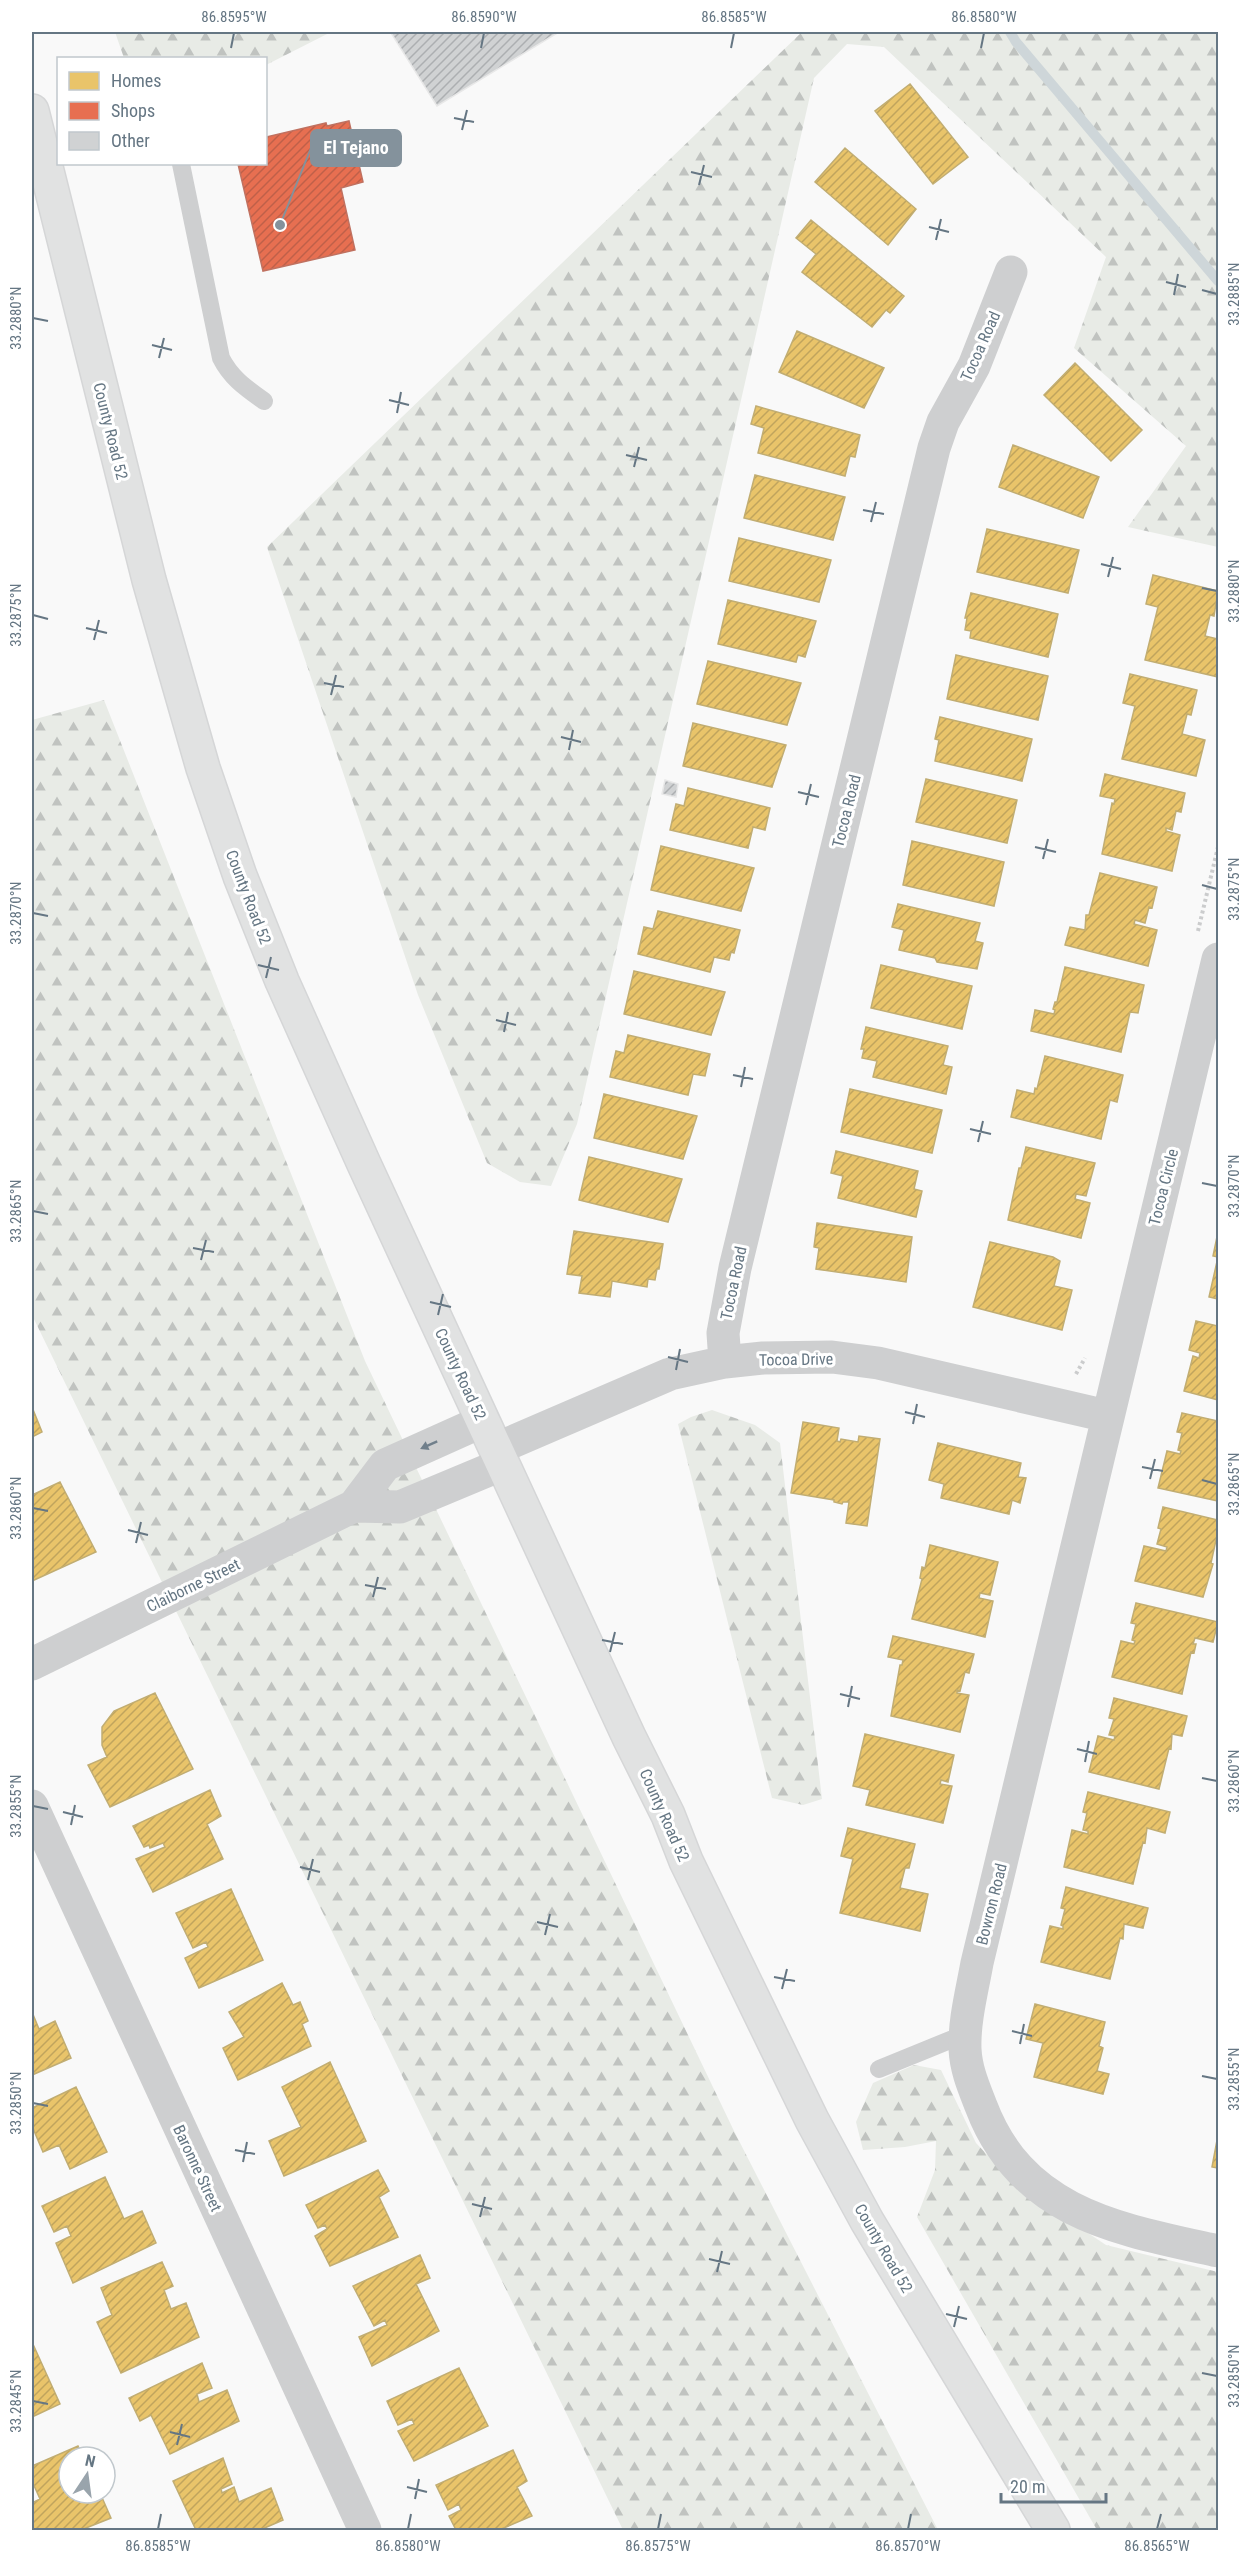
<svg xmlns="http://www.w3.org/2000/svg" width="1250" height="2562" font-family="'Roboto Condensed',sans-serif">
	<defs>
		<pattern id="forest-firs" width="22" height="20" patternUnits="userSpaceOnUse" patternTransform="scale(1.5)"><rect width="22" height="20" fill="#e8ebe6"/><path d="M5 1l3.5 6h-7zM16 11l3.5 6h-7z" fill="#c0c3c0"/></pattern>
		<pattern id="homes-hatch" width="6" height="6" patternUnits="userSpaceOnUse" patternTransform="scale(1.5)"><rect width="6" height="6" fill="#e9c46a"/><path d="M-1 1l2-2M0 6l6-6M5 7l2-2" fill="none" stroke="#c0a45d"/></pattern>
		<pattern id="shops-hatch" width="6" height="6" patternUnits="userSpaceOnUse" patternTransform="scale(1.5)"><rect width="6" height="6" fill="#e76f51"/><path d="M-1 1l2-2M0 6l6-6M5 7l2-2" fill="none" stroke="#bf6049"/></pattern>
		<pattern id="building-hatch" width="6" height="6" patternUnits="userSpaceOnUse" patternTransform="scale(1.5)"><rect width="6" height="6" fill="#d0d2d3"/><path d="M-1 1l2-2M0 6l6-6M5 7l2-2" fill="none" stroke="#acafb1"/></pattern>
	</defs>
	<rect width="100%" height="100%" fill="#f9f9f9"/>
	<path fill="url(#forest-firs)" d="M115,32H331L266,65V58H124Z
		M802,32H1218V547L1128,527L1186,446L1074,348L1106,257L884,47L847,44L814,78L577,1124L551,1186L520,1182L487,1163L418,995L267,547Z
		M104,700L365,1361L734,2131L938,2530H623L32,1315V720Z
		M712,1410L755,1425L780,1443L822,1799L803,1805L772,1798L678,1424L691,1417Z
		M914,2065L941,2070L976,2143L1016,2185L1106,2245L1218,2272V2530H1097L917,2217L935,2170L936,2141L905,2147L863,2150L856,2122L873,2083Z"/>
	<path fill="url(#homes-hatch)" stroke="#c1ad72" stroke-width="1.5" d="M910,84L968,157L933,184L875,111Z
		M845,148L916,209L888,245L815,182Z
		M811,220L904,296L890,313L886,310L872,327L802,272L816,254L796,238Z
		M797,331L884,368L864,408L779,372Z
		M1075,363L1142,430L1111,461L1044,395Z
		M756,406L860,435L855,457L850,456L845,476L758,453L764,428L751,424Z
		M1013,445L1099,477L1083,518L999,487Z
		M755,475L845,497L833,540L744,518Z
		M987,529L1079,550L1068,593L977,572Z
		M739,538L831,560L819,602L729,581Z
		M1153,575L1218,591L1214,616L1210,615L1205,636L1218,639V677L1145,660L1158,607L1146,604Z
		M971,593L1058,614L1048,657L970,638L971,631L965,630L967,618H965Z
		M728,600L816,621L805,657L798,655L796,662L718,644Z
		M956,655L1048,676L1038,720L947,699Z
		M708,661L801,683L787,725L697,704Z
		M1130,674L1197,690L1191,715L1187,714L1182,734L1205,740L1196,776L1122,759L1135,706L1123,703Z
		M940,717L1032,739L1022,781L935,761L939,740L935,739Z
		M693,723L786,745L772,787L683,766Z
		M1105,774L1185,793L1181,812L1176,811L1172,830L1166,828V831L1180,835L1172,871L1102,854L1112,803L1114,804L1115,799L1100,796Z
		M926,779L1017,800L1007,843L916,822Z
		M688,788L770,808L765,830L753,827L748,848L670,830L676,804L684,806Z
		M912,841L1004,862L994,906L903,885Z
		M661,846L754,868L741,911L651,890Z
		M1100,873L1157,887L1152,908L1149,907L1145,923L1135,920L1134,924L1157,930L1148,966L1065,945L1070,927L1085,930L1086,915H1089Z
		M898,904L980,923L975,941L983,943L977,969L937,962L935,958L899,950L904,930L892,927Z
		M658,911L740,930L734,953L731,952L729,960L714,957L710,972L638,954L644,927L653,929Z
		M881,965L972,986L962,1029L871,1008Z
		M1065,967L1144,985L1138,1013L1130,1012L1121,1052L1031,1031L1035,1010L1054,1014L1055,1010L1053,1009L1055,1002H1057Z
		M634,971L725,992L711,1035L624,1014Z
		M866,1027L948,1046L943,1065L952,1067L946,1094L873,1077L877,1061L862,1058L864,1049H861Z
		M628,1035L710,1054L705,1076L693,1074L688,1095L610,1077L616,1051L624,1053Z
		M1045,1056L1123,1075L1117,1102L1110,1100L1101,1139L1011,1117L1017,1090L1034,1094L1035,1088L1037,1089Z
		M850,1089L942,1110L932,1153L841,1132Z
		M604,1094L697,1116L683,1159L594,1138Z
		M1026,1147L1095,1163L1086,1196L1076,1194L1075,1199L1090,1203L1081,1238L1008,1220L1019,1168H1021Z
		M836,1151L918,1171L914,1189L922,1191L916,1217L838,1198L843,1176L831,1173Z
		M589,1157L682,1179L668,1222L579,1200Z
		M817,1223L912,1237L906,1282L816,1269L819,1248L814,1247Z
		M574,1231L663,1244L659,1269H657L655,1280L648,1279L647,1287L612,1281L610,1297L579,1293L582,1276L567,1274Z
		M1218,1232V1299L1209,1297L1218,1257L1213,1256Z
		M990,1242L1053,1257L1060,1261L1054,1286L1072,1290L1062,1330L973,1307Z
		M1196,1321L1218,1326V1400L1184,1391L1193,1356L1199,1358L1200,1353L1189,1350Z
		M32,1407L42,1432L32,1437Z
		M1182,1413L1218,1421V1501L1158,1488L1167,1451L1180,1454L1181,1451L1178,1450L1182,1433L1177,1432Z
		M803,1422L839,1428L837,1441L840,1442L841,1439L858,1442L859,1436L880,1439L867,1526L846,1523L849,1502H843L842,1504L834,1502V1500L791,1493Z
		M938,1443L1021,1463L1018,1477L1026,1478L1020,1503L1012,1500L1009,1514L941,1498L944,1484L929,1480Z
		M60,1482L96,1552L32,1581V1495Z
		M1163,1507L1218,1520V1531L1211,1563L1213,1564L1203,1597L1135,1581L1144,1546L1166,1551L1167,1547L1157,1544L1161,1529L1158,1528Z
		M930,1545L998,1562L990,1595L980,1593L979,1598L993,1601L985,1637L912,1619L922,1579L920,1578L922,1567L925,1568Z
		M1136,1603L1218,1622L1213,1642L1195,1638L1193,1644H1196L1194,1653L1191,1652L1182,1694L1112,1677L1121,1641L1134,1644L1135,1641L1132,1640L1136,1624L1131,1623Z
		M893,1636L974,1654L969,1673L965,1672L960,1691L957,1690V1693L969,1695L960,1732L891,1716L900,1665H902L903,1660L888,1657Z
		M155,1693L193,1769L110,1807L88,1765L107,1757L102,1745V1727L114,1711Z
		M1114,1698L1187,1716L1182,1736L1172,1734L1171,1749L1169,1748L1159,1789L1089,1772L1098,1736L1114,1740L1115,1736L1109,1735L1114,1719L1109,1718Z
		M865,1734L954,1755L948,1782L941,1780L940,1784L952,1786L943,1823L866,1805L870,1790L853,1786Z
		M210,1790L221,1816L207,1824L223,1859L153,1892L136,1859L165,1847L163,1843L150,1848L149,1845L144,1847L133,1826Z
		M1088,1792L1170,1812L1165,1833L1147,1828L1145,1843L1143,1842L1133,1884L1064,1867L1072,1830L1088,1834V1831L1083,1830L1087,1813L1083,1812Z
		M848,1828L915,1844L909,1868H905L900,1888L928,1894L920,1931L840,1913L853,1859L841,1856Z
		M1066,1887L1148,1908L1143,1928L1124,1924L1123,1939L1120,1938L1110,1979L1041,1962L1050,1926L1063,1929V1926L1061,1925L1065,1909L1061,1908Z
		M231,1889L263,1960L199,1988L185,1958L208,1947L206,1942L193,1948L176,1913Z
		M282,1983L293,2005L300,2002L308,2021L302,2024L311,2046L238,2080L223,2048L244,2037L229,2012Z
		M1035,2004L1105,2022L1099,2046L1103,2048L1097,2071L1109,2074L1103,2094L1034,2077L1043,2043L1026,2039Z
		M32,2012L39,2029L55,2021L71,2058L32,2075Z
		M330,2062L366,2141L284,2176L269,2141L301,2127L282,2087Z
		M76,2087L107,2152L70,2169L59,2145L43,2152L32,2126V2108Z
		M1218,2135V2168L1212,2167Z
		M378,2170L389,2191L379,2197L398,2237L330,2266L315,2236L327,2229L325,2225L318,2228L306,2205Z
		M105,2177L124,2219L142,2211L156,2243L73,2283L56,2243L71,2236L67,2226L54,2232L42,2206Z
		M420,2255L430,2278L416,2284L439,2331L372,2366L359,2337L387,2325L385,2320L374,2326L353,2286Z
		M162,2262L173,2286L164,2290L171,2309L186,2303L199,2337L121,2373L97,2322L112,2315L101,2288Z
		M32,2342L60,2404L32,2417Z
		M202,2363L212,2388L197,2394L199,2402L227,2390L239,2421L170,2454L151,2415L140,2421L129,2398Z
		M459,2368L488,2426L414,2461L398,2431L414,2424L412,2419L398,2425L387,2401Z
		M78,2446L83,2457H69V2493H100L111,2518L81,2530H32V2503L40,2499L32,2481V2466Z
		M513,2450L527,2481L517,2487L532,2516L499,2530H456L449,2516L461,2510L459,2504L448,2510L436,2485Z
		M223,2458L232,2484L221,2489L222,2493L234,2487L239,2502L271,2488L283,2520L260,2530H196L173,2481Z"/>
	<path fill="url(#shops-hatch)" stroke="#c07160" stroke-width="1.5" d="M349,121L363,182L341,188L355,250L263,271L238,164H266V137L326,123L327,126Z"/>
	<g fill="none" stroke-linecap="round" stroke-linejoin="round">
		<path stroke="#ced6d9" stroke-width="10" d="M1010,32L1016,42L1218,281"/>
	</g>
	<path fill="url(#building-hatch)" stroke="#e8e8e8" stroke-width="1.5" d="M394,32H559L437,106L391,33Z
		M665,780L678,784L676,797L662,794Z"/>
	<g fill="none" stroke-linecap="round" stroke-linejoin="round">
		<defs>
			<path id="secondary" d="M32,111L149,580L203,768L240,876L282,981L364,1164L629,1737L668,1815L686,1861L812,2120L867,2221L1053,2530"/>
		</defs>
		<use href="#secondary" stroke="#d5d6d7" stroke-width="36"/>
		<path stroke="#cbcccd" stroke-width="4" stroke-dasharray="3 3" stroke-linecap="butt" d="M1198,931L1218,847
			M1076,1374L1085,1358"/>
		<path stroke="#cecfd0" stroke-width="18" d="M181,164L221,358C231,378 246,388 264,401
			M879,2069L965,2034"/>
		<path stroke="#cecfd0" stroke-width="33" d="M1218,959L977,1963C972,1991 964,2021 965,2049C966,2070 974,2088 981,2106C1022,2214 1118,2229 1218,2251
			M725,1362L723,1333L735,1268L934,448L943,422L974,366L1011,272
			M496,1449L670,1374L725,1362L763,1358L832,1357L878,1363L1107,1416
			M354,1506L400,1507L503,1464
			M32,1664L354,1506L385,1465L483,1421
			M32,1806L365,2530"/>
		<use href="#secondary" stroke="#e1e2e2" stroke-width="33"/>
	</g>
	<defs><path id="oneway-solid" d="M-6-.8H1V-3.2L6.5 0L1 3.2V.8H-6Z" transform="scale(1.5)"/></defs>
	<use fill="#707f8b" href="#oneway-solid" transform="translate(429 1445) rotate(156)"/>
	<path fill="none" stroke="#657683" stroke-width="2" d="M231,48L234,33M481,48L484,33M731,48L734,33M981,48L984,33M454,118L474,122M462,130L467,110M691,172L712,177M699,185L704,165M929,227L949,232M936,240L941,219M1166,282L1186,287M1202,290L1217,294M1174,295L1178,274M33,318L48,321M152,345L172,350M159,358L164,338M389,400L409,405M397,413L401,392M626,455L647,460M634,467L639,447M863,510L884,514M871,522L876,502M1101,564L1121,569M1108,577L1113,557M1202,588L1217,591M33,615L48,619M86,628L107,633M94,640L99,620M324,683L344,687M331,695L336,675M561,737L581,742M569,750L573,730M798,792L819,797M806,805L811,784M1035,847L1056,852M1043,859L1048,839M1202,885L1217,889M33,913L48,916M258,965L279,970M266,978L271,957M496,1020L516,1025M504,1032L508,1012M733,1075L753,1079M741,1087L745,1067M970,1129L991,1134M978,1142L983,1121M1202,1183L1217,1186M33,1211L48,1214M193,1248L214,1252M201,1260L206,1240M430,1302L451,1307M438,1315L443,1294M668,1357L688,1362M676,1370L680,1349M905,1412L925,1417M913,1424L917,1404M1142,1467L1163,1471M1150,1479L1155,1459M1202,1480L1217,1484M33,1508L48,1511M128,1530L148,1535M136,1543L141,1522M365,1585L386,1589M373,1597L378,1577M602,1640L623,1644M610,1652L615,1632M840,1694L860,1699M848,1707L852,1686M1077,1749L1097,1754M1085,1762L1089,1741M1202,1778L1217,1781M33,1806L48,1809M63,1812L83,1817M71,1825L75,1805M300,1867L320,1872M308,1880L313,1859M537,1922L558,1927M545,1935L550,1914M774,1977L795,1981M782,1989L787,1969M1012,2031L1032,2036M1020,2044L1024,2024M1202,2076L1217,2079M33,2103L48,2106M235,2150L255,2154M243,2162L247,2142M472,2204L492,2209M480,2217L485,2197M709,2259L730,2264M717,2272L722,2251M946,2314L967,2319M954,2327L959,2306M1202,2373L1217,2376M33,2401L48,2404M170,2432L190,2437M177,2445L182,2424M407,2487L427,2492M415,2499L419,2479M158,2529L161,2514M408,2529L411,2514M658,2529L661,2514M908,2529L911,2514M1157,2529L1161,2514"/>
	<g text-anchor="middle" stroke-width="6" stroke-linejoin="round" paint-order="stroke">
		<g font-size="16" fill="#657683" stroke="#fff">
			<text transform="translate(980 346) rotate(-66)" y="6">Tocoa Road</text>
			<text transform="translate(111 431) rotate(76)" y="6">County Road 52</text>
			<text transform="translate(846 811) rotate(-76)" y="6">Tocoa Road</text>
			<text transform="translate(249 897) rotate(69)" y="6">County Road 52</text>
			<text transform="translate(1163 1187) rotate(-76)" y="6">Tocoa Circle</text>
			<text transform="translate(733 1283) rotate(-78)" y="6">Tocoa Road</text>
			<text transform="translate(796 1359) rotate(-1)" y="6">Tocoa Drive</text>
			<text transform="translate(461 1374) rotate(65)" y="6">County Road 52</text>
			<text transform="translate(193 1585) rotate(-26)" y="6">Claiborne Street</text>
			<text transform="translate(665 1815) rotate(66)" y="6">County Road 52</text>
			<text transform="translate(991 1904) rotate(-76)" y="6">Bowron Road</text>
			<text transform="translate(198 2168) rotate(65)" y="6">Baronne Street</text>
			<text transform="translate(884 2248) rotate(60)" y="6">County Road 52</text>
		</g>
	</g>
	<path fill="none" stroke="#84929c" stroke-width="2" d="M280 225L311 148"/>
	<circle fill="#84929c" stroke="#fff" stroke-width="2" cx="280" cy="225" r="6"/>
	<rect fill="#84929c" stroke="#84929c" stroke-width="2" x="311" y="130" width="90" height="36" rx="6"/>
	<g font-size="18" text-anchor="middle" font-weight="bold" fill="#fff">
		<text x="356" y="154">El Tejano</text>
	</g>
	<rect width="1250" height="2562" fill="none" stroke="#ffffff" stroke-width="66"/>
	<rect x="57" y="57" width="210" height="108" fill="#ffffff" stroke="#c1c8cd" stroke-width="1.5"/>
	<rect x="69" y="72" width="30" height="18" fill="#e9c46a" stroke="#c1c8cd" stroke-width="1.5"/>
	<text x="111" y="87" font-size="18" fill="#657683">Homes</text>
	<rect x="69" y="102" width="30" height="18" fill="#e76f51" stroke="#c1c8cd" stroke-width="1.5"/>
	<text x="111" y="117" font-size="18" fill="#657683">Shops</text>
	<rect x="69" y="132" width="30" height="18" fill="#d0d2d3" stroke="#c1c8cd" stroke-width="1.5"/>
	<text x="111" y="147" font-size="18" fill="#657683">Other</text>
	<g transform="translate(87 2475) rotate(13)"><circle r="28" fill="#ffffff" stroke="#c1c8cd" stroke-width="1.5"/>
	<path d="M0-4.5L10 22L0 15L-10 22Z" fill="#99a4ac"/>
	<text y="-9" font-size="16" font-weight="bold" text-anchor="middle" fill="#657683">N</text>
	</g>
	<path d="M1001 2493v9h105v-9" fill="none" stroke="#657683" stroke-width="3"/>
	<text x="1010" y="2493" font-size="18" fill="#657683" stroke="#ffffff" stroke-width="4.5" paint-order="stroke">20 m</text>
	<rect x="33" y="33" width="1184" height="2496" fill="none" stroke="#657683" stroke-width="2"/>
	<g font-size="15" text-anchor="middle" fill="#657683">
		<text x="234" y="22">86.8595°W</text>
		<text x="484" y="22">86.8590°W</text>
		<text x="734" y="22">86.8585°W</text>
		<text x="984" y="22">86.8580°W</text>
		<text transform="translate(1234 294) rotate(-90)" y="5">33.2885°N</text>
		<text transform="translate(16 318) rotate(-90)" y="5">33.2880°N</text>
		<text transform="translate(1234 591) rotate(-90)" y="5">33.2880°N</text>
		<text transform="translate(16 615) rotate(-90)" y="5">33.2875°N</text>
		<text transform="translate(1234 889) rotate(-90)" y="5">33.2875°N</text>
		<text transform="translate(16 913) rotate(-90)" y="5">33.2870°N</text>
		<text transform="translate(1234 1186) rotate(-90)" y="5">33.2870°N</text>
		<text transform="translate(16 1211) rotate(-90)" y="5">33.2865°N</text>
		<text transform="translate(1234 1484) rotate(-90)" y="5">33.2865°N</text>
		<text transform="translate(16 1508) rotate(-90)" y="5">33.2860°N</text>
		<text transform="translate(1234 1781) rotate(-90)" y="5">33.2860°N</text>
		<text transform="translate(16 1806) rotate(-90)" y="5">33.2855°N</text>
		<text transform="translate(1234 2079) rotate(-90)" y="5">33.2855°N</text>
		<text transform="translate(16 2103) rotate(-90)" y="5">33.2850°N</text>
		<text transform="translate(1234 2376) rotate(-90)" y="5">33.2850°N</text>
		<text transform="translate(16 2401) rotate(-90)" y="5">33.2845°N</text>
		<text x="158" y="2551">86.8585°W</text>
		<text x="408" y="2551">86.8580°W</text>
		<text x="658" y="2551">86.8575°W</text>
		<text x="908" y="2551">86.8570°W</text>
		<text x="1157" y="2551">86.8565°W</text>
	</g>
</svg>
